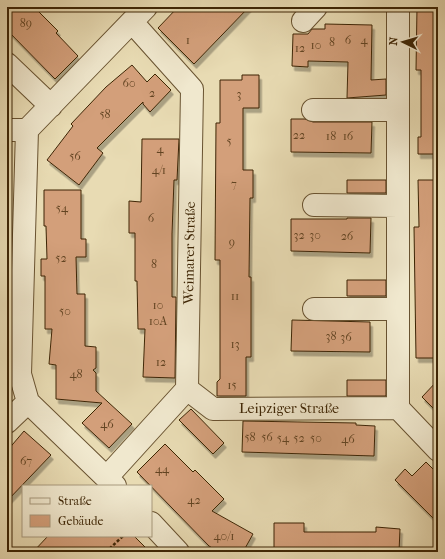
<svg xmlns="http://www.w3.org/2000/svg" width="445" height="559" font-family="'IM FELL French Canon',serif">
	<defs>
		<filter id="shadow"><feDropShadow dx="2.5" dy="4.5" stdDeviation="0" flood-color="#0004"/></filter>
	</defs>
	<rect width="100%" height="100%" fill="#e8dbb3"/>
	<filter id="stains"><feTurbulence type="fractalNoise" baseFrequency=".005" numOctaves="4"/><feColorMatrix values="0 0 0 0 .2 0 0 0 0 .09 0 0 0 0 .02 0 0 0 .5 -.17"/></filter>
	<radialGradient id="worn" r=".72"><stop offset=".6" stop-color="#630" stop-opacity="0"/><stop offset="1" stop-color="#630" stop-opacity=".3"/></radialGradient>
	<path fill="#d39f7a" stroke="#3d2505" filter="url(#shadow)" d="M7,7H34L58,31L56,33L78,56L55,79L7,30Z
		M178,7H249L194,64L158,28Z
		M417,7H438V154H418V137H421V70H416Z
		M325,24L372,25L371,80L386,79V95L347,98L348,62L308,61V67L292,66L293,34H308L312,29H325Z
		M132,65L147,82L155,74L171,90L150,112L143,104V102L97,148L103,153L79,185L47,160L73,126L71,124L106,87Z
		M242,75H259V108H243V170H253V198H250L249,277H251V357H246V396H217V382L220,379V260H215L216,123H220V80H242Z
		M291,119H305L313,122H372L371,153L291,152Z
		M142,139H179L177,180H174L172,234V297H176L175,378L143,377L145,329H138L137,281H135V233H129V201L141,202Z
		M347,180H386V193H347Z
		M418,180H438V358H416L414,227H419Z
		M44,190H81V239H86V257H76L77,294H85V346L96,347V368L93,370L96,373V391L132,424L109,448L82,423L102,403L56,399V365L49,364L52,329H45V276H41V259H47L46,226H44Z
		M347,218H371L370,253L291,251V219H347Z
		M347,280H386V296H347Z
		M292,320L370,322V352L291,351Z
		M347,380H386V396H347Z
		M438,380V413L422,397Z
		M191,409L224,443L213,454L179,420Z
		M243,421L356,423V425L375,426L374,456L242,452Z
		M24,431L51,455L7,501V451Z
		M165,444L193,472L195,470L224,499L212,511L253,534L243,552H219L209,546L137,472Z
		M426,462L438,474V523L395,480L405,469L412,476Z
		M274,523H304V532H376V527L400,529L399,552H274Z
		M48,536H134L150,552H33Z"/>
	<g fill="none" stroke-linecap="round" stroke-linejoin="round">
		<defs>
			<path id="minor" d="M398,7V408L438,450
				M303,21L316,7
				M7,64L51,106
				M313,110H398
				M7,130H27
				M314,205L398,206
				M314,309H398
				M187,389L213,409L398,408
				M7,422L28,402
				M107,477L187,389L192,89L132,22
				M115,486L28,402L20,374L27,130L146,7
				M151,523L178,552"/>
		</defs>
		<use href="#minor" stroke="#685230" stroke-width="24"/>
		<path stroke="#3d2505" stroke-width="2.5" stroke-dasharray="3 2" stroke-linecap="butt" d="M106,552L123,536"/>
		<use href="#minor" stroke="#f0e8ce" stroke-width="22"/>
	</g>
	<g text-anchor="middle" stroke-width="4" stroke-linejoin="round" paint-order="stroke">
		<g font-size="12" fill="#624422">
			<text x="26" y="27">89</text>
			<text x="188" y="44">1</text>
			<text x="348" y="44">6</text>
			<text x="364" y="44">4</text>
			<text x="332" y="46">8</text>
			<text x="316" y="49">10</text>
			<text x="300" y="52">12</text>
			<text x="129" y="87">60</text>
			<text x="152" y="97">2</text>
			<text x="239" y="98">3</text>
			<text x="105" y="118">58</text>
			<text x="299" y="139">22</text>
			<text x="331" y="140">18</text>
			<text x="348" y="140">16</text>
			<text x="229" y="145">5</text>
			<text x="160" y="153">4</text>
			<text x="75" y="160">56</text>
			<text x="159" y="174">4/1</text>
			<text x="234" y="188">7</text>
			<text x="62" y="212">54</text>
			<text x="151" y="222">6</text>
			<text x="299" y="239">32</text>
			<text x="315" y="239">30</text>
			<text x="347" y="240">26</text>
			<text x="232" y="246">9</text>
			<text x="61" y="262">52</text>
			<text x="154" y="268">8</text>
			<text x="235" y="300">11</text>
			<text x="158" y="309">10</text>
			<text x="65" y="315">50</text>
			<text x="158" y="325">10A</text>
			<text x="331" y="340">38</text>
			<text x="346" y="341">36</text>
			<text x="235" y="348">13</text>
			<text x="161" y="366">12</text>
			<text x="76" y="378">48</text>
			<text x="232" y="389">15</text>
			<text x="107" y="428">46</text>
			<text x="250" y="441">58</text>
			<text x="267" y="441">56</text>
			<text x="283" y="442">54</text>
			<text x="299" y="442">52</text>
			<text x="316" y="442">50</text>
			<text x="348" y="443">46</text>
			<text x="26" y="465">67</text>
			<text x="162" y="473">44</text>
			<text x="194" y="504">42</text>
			<text x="224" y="540">40/1</text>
		</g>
		<g font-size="14" fill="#3d2505" stroke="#f0e8ce">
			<text transform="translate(189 253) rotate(-89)" y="5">Weimarer Straße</text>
			<text x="289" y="413">Leipziger Straße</text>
		</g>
	</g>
	<rect width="445" height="559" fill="none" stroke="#e8dbb3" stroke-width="24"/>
	<rect x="8" y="8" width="429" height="543" fill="none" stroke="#3d2505" stroke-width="2"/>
	<rect x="12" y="12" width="421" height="535" fill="none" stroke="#3d2505"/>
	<rect x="22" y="485" width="130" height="52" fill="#f0e8ce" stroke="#a89a7e"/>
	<rect x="30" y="498" width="20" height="6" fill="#f0e8ce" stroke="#a89a7e"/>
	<text x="58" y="505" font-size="12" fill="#3d2505">Straße</text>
	<rect x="30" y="515" width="20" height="12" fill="#d39f7a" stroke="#a89a7e"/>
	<text x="58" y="525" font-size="12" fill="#3d2505">Gebäude</text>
	<g transform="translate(403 42) rotate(275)" stroke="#f0e8ce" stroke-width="3" paint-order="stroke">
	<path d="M0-3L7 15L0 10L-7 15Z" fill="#3d2505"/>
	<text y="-6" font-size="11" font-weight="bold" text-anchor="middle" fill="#3d2505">N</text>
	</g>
	<rect width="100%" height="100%" filter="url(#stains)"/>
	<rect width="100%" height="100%" fill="url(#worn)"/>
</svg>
